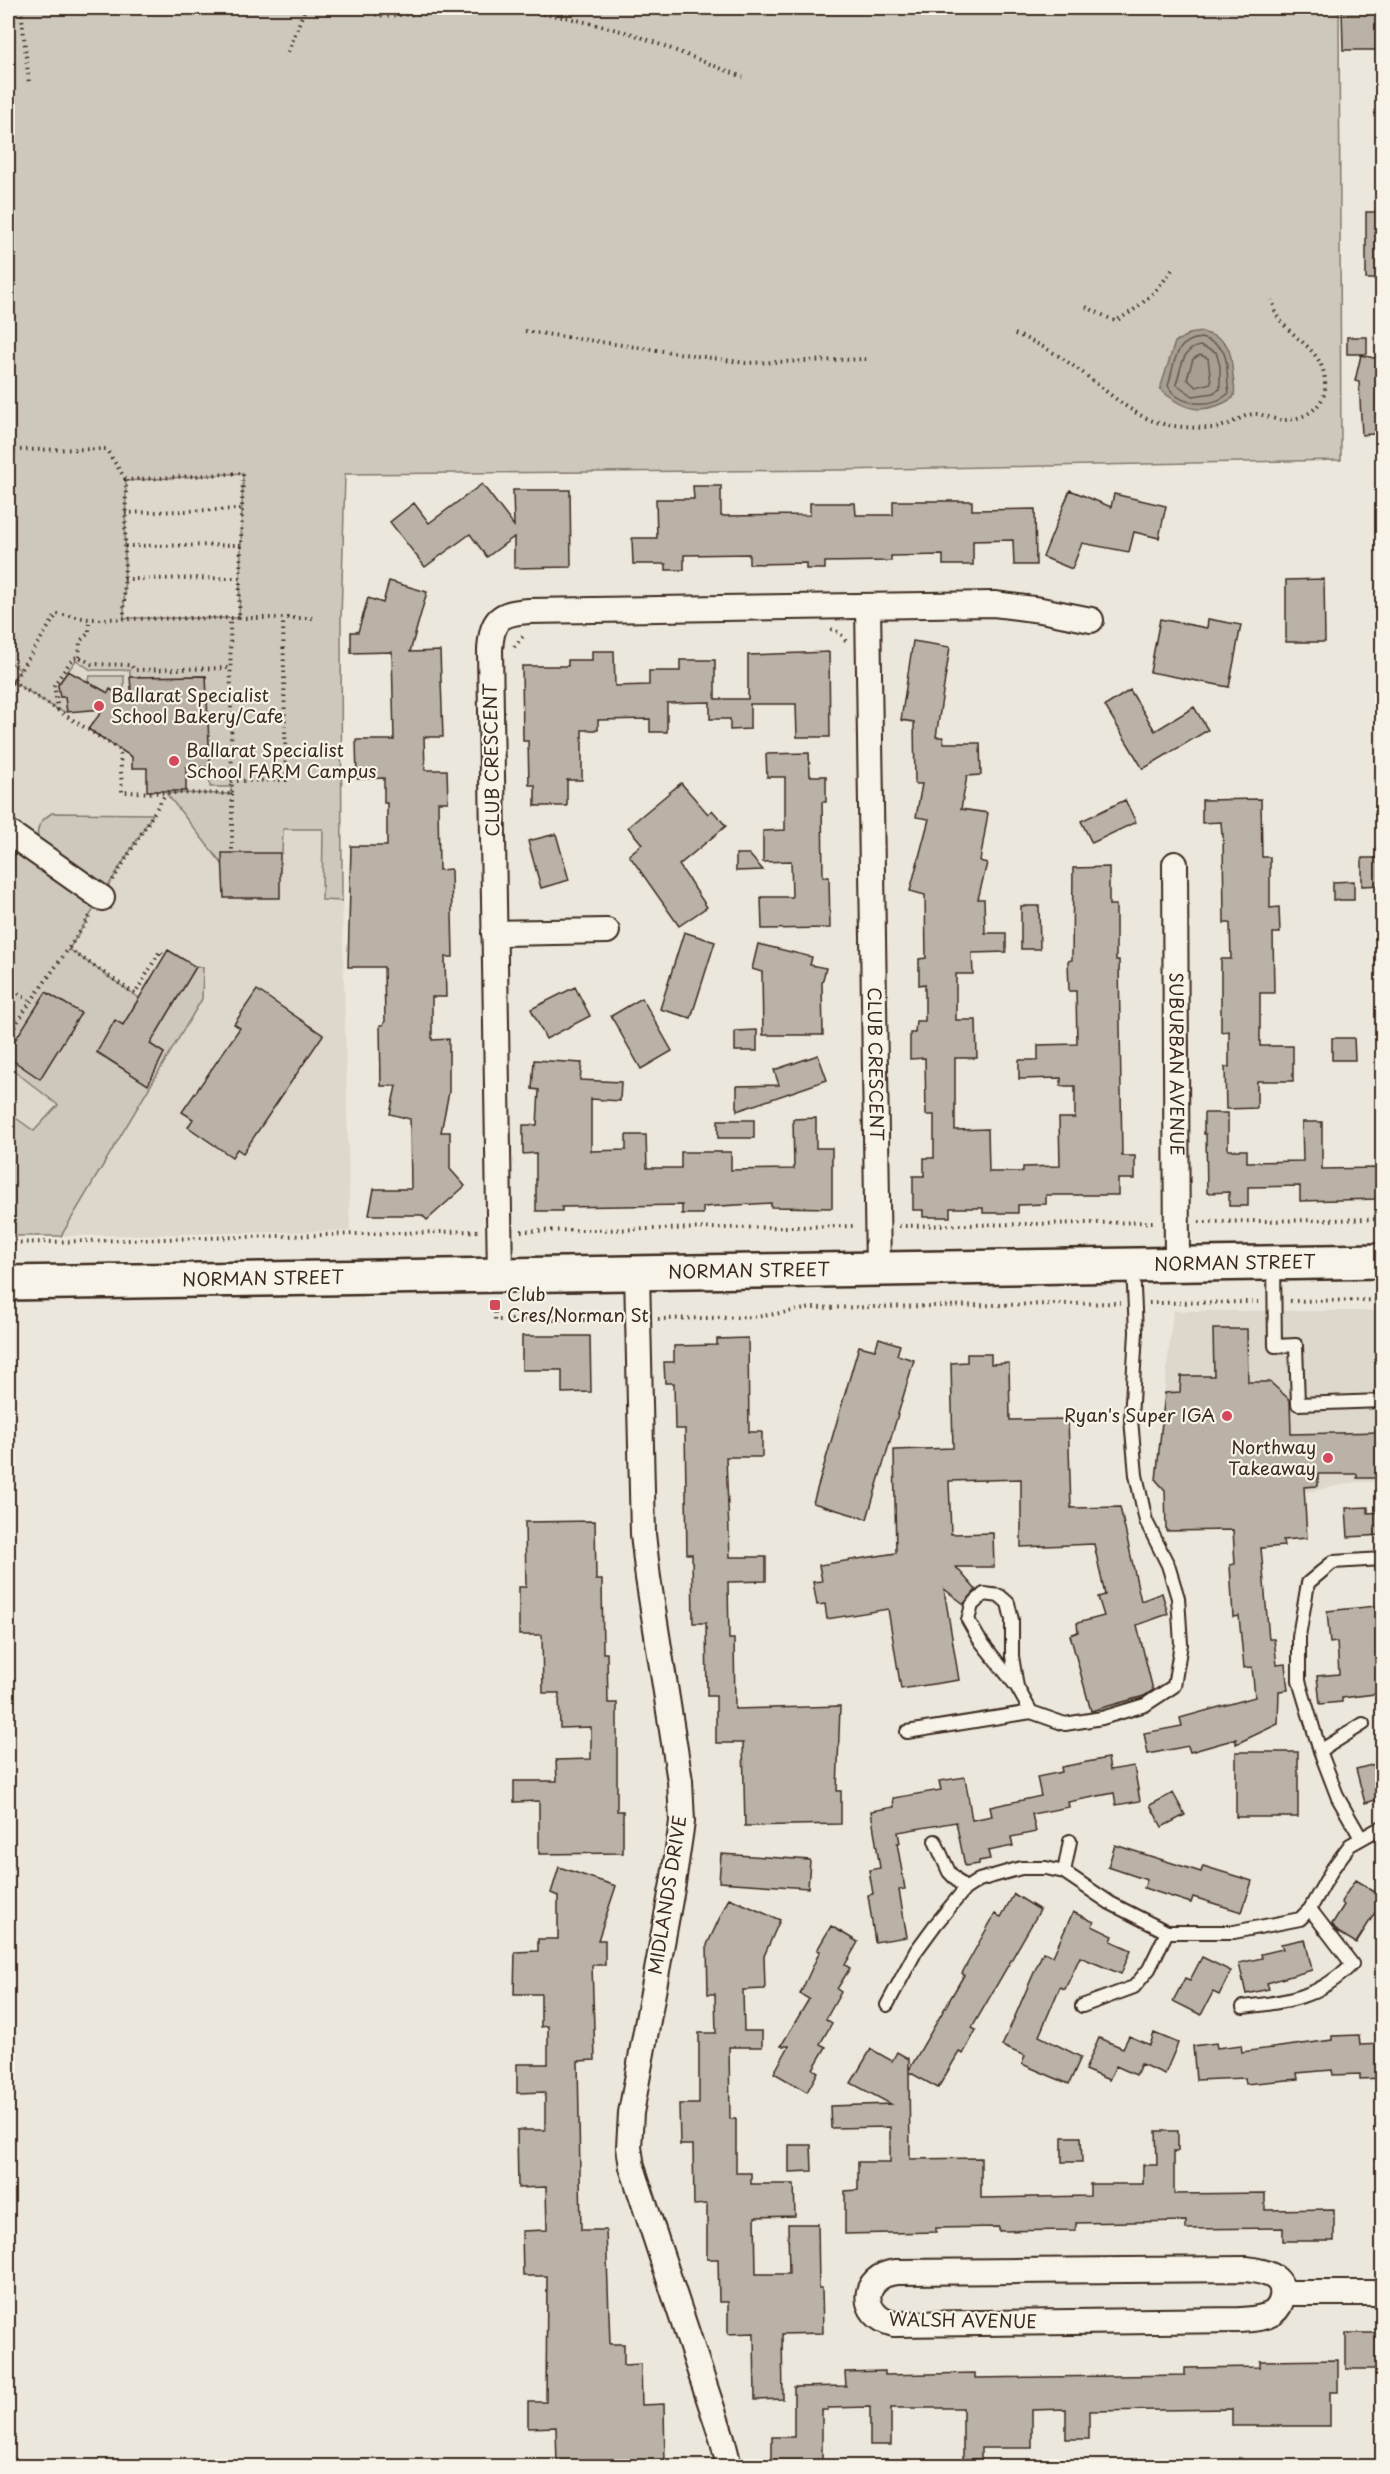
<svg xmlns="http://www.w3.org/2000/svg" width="1390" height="2474" font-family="'Playpen Sans',sans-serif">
	<rect width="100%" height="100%" fill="#ece7dc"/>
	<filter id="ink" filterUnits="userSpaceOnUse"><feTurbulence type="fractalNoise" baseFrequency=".0167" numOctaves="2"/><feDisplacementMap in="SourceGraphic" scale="12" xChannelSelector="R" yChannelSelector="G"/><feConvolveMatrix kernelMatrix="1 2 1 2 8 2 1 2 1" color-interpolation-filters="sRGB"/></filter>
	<g filter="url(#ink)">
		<path fill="#ddd7cc" d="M8,431L345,474L341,620L342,901L350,1231L8,1237Z
			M1173,1311H1382V1482H1357L1312,1491L1174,1504L1155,1481Z"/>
		<path fill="#cec8bc" stroke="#84796d" stroke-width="1.5" fill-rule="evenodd" d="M8,8H1339L1341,460L841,470L345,474L341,620L342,901L322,900L323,829H283L282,853L223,865L166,793L232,794L231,787H210L206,676L130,677V670H91L76,660L58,685L60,697H65L67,712L58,710L12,681L20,670L8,660ZM243,473L239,618H124L126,481Z
			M90,676H124V693H131V701L110,690L108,693L87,681Z
			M52,813L153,814L69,949L139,998L123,1025L115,1021L97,1053L148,1084L164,1053L150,1044L196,967H203L202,999L61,1236H8V1126L13,1116L34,1131L58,1105L8,1066V834L38,844C36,828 38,822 52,813Z"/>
		<path fill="#a89f93" stroke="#7c7064" stroke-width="1.5" d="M1202,332C1231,340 1230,348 1233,375C1233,382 1237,391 1233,398C1203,416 1184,411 1160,389L1175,342L1189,334Z"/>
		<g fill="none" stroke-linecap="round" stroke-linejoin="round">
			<path stroke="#67594d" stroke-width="1.5" d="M1201,338C1235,347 1224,366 1229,393C1212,409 1179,406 1168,386C1175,364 1173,341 1201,338Z
				M1200,346L1216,352L1220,366V389L1213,393L1193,396L1176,384C1182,368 1181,349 1200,346Z
				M1200,355L1208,358L1211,383L1196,387L1187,379L1193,359Z"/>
		</g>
		<path fill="#bab2a7" stroke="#3b2a1e" stroke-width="1.5" d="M1342,8H1378L1379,50H1343Z
			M1366,212H1383V279H1366Z
			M1347,337H1367V354H1347Z
			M1361,355L1383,360V433L1362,435L1359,382L1355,381Z
			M482,484L514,526L513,490H570L571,567L514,568V537L487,557L470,534L425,567L390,522L414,503L429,523Z
			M693,486H721V516L810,515V503H855L856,515H893V501H972V510L1035,509L1036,565H1014L1013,540L973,541V565H943V555L891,556V561L825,562V569H806V563L749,564V554L684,555V570H666V564H633L632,538H657L656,499H694Z
			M1070,490L1111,507L1114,494L1166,506L1159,538L1134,532L1129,552L1082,543L1072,569L1043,557Z
			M1324,579L1325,642H1286V580Z
			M389,581L427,592L410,652L440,651L443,737H424L425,770H447L448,802H438L439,870L451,869L453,957H445L446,997H432V1040L449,1039V1092L441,1132H450V1169L465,1186L427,1220L422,1215H369L374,1189H411L410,1119L390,1114L396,1086H381L380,1025H383L385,1021L384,967H348L351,846H387V803H384V778L357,779L356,740H394L392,652L351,653V632H358L368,598L383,603Z
			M1160,619L1207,628L1208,619L1241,625L1229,687L1150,672Z
			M913,641L950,647L936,737H943L944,743H980L981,775L967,776L961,809L988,813L980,861L987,863L978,899H984L985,933H1006V952L972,953L973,974H956V1020H976L977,1058H955V1130L988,1129L989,1172H1023V1167L1060,1166L1059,1118H1075V1086H1061V1078L1019,1079V1060H1038V1045L1077,1044L1076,991H1069L1068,961L1072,960L1073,868L1109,867V905H1116V960H1119L1122,1156H1135V1179H1118V1195H1046V1204L1018,1205V1213H983V1208H950V1217H923V1210H913V1176H924V1158H934V1115H926L925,1058L910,1059V1033H915L916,1021H925V984L919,985V959L926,958L925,895L910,891L929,819L916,817L922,784H915L914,722L901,720Z
			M592,651H614L615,686L649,685V671H680V660H715V699H748V655L829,652L830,737H797L796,704H750V729L730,730V719H710V702L667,703V732H650V719L598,720V730H582V780H567V806H535V785H529L528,741H523L522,666H568V660H592Z
			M68,671L108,693L110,689L132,702L130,677L206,676L210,767H186V791H147V768H132V757L88,729L104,709L67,712L65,697H60L58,685Z
			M1130,690L1155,731L1194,707L1208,730L1143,769L1105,706Z
			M809,753L810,776H826V802H822L823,877H829L830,928L762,929L761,897H792L791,861L763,862V831L785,830V777H767L766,754Z
			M681,783L708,814L712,810L726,826L679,865L707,907L679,926L629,855L642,844L628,827Z
			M1261,799L1262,857H1270V908L1279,907L1280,933H1273L1274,993H1260V1046H1293V1081H1257V1108L1226,1109L1225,1067H1229V1031L1221,1032V959H1231L1230,923H1224L1223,834H1222L1221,822L1202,823V800Z
			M1125,800L1136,822L1092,843L1081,821Z
			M556,834L569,880L541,888L528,841Z
			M222,853H280V898H224Z
			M736,854H749L763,870L736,871Z
			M1362,858H1383V885L1362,886Z
			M1354,881V900H1333V882Z
			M1021,906H1039L1040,949H1021Z
			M684,932L715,942L691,1018L660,1009Z
			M758,944L812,957L810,965L826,968L822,983L823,1035H763L762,972L752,969Z
			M168,950L196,967L150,1044L164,1053L148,1085L97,1052L115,1020L123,1025Z
			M575,987L590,1016L546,1039L531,1009Z
			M257,990L323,1035L243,1153L237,1149L232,1157L188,1127L193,1119L182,1112L240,1028L234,1024Z
			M46,992L81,1013L40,1079L8,1057V1051Z
			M642,998L672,1051L641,1069L611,1016Z
			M757,1030V1051H735V1031Z
			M1332,1038H1354L1355,1060H1332Z
			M818,1055L827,1080L737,1111V1086L779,1085L774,1070Z
			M534,1060L582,1063L580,1080L621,1082L620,1101L591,1099V1151L626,1150V1135H646L647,1168H681V1152H731V1170L794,1169L793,1119L816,1118V1148H832V1208L771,1207V1203L703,1207V1214H682V1205L562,1207V1211H536V1153L523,1154V1125H537L539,1090L532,1089Z
			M1204,1113H1228V1150H1247V1162L1303,1161L1302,1122H1322V1169L1376,1168L1377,1199L1300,1201V1186L1248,1187V1206H1229V1192L1207,1193L1206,1134H1204Z
			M718,1120H754V1138H718Z
			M1213,1329H1247L1248,1382H1270L1290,1400L1291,1434L1383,1432V1478H1357V1474H1318V1486L1304,1487L1307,1538L1283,1540L1284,1546L1261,1548L1269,1639H1274L1277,1665L1285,1664L1288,1690L1279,1691L1278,1724L1236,1744V1739L1190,1752L1188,1746L1148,1754L1144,1733L1182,1726L1180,1718L1255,1697L1252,1667L1244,1668L1239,1616L1233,1617L1230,1565L1235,1564L1233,1530L1166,1531L1165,1490L1156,1480L1165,1393L1180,1392L1181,1376H1214Z
			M522,1336H590L591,1392L562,1393V1370H522Z
			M748,1338L749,1432H762V1457H726L730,1557H766V1581L728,1582L729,1639H734L735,1709L840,1706L837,1791H841V1824L745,1826L743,1743H716V1696H707L706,1623H693L692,1554H687L685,1429H675L674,1383H665L664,1362H674V1346L717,1345V1339Z
			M879,1338L900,1345L897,1355L914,1360L867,1519L813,1503L859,1346L875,1350Z
			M967,1354H991V1364L1009,1363L1010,1420L1068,1419L1071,1508L1120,1507L1141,1601L1162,1593L1168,1614L1137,1625L1153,1690L1144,1696L1091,1711L1070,1635L1078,1632L1077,1623L1104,1616L1098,1597L1105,1595L1094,1544L1021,1547V1479L949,1481L951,1534L993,1533L994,1567H956L976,1590L964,1604L944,1589L959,1680L901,1689L888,1609L827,1619L825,1604L817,1605L813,1582L822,1581L819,1565L896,1553L894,1450L953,1448L951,1363L967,1362Z
			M1368,1507V1513L1383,1512V1535L1348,1537L1346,1508Z
			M595,1521L596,1580H602L603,1653H607L608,1703H617V1811H623V1853L539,1854V1801L514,1802V1781H557L556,1760L591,1759V1727L560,1728L559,1693H543L542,1635H519V1587H526L525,1522Z
			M1376,1606V1609L1383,1608V1693L1342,1698V1702L1320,1704L1317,1676L1339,1674L1337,1642L1330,1643L1327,1611Z
			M1236,1752H1298V1817H1236Z
			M1108,1758L1110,1770L1134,1766L1140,1801L1116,1805L1114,1793L1068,1802L1069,1807L1032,1814L1036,1832L1011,1837L1013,1846L988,1851L990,1859L979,1861V1864L965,1866L956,1822L898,1832L900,1843H897L905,1889L899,1890L907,1937L875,1942L868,1895L873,1894L869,1870L880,1868L871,1811L894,1807L893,1798L941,1790L939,1781L965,1777L972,1820L992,1816L990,1807L1041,1796L1037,1777L1062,1772L1061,1767Z
			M1383,1762V1798L1365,1803L1356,1769Z
			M1173,1793L1185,1815L1162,1827L1150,1805Z
			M1115,1845L1201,1872L1203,1866L1252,1881L1242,1912L1193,1897L1191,1903L1144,1888L1147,1880L1108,1867Z
			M721,1854L810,1860L808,1888L719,1882Z
			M559,1867L616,1886L598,1940H605V1965H592L595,2060L578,2061L581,2230H606L610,2344H624V2365L641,2364L642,2405L664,2404L665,2466H557L556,2427L528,2428V2402H546L547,2276H523L522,2231L547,2230L546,2187L518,2188L517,2130H545V2092L517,2093V2064H548V2026L541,2027V1994H514L515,1952L538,1951V1939H558V1896L551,1893Z
			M1355,1880L1383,1897V1900L1356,1943L1338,1932L1332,1924L1344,1905L1341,1902Z
			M1014,1894L1040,1910L972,2028L976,2030L963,2054L959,2052L938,2088L909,2072L910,2159L981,2158V2198L1090,2196V2184H1143V2165H1157L1156,2131H1178V2151H1174V2194L1265,2193V2210L1334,2209V2241H1283V2228L1186,2229V2221L1076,2223V2230L999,2231V2227L936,2228V2232L845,2234V2191L858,2190V2162H890V2127L831,2128L830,2106L891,2104L851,2083L871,2049L892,2061L897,2052L909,2059V2070L964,1975L962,1973L995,1914L1001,1917Z
			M729,1898L780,1920L764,1956L765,1989L743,1990L744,2031H762V2047H729L730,2119H736V2173H751V2184H794L795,2216L755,2217L756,2274H789L788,2224H818L819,2288H822L823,2333L782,2334L783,2399L755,2400L754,2333L728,2334V2302H719L718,2259H707V2204L694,2205L693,2145H680L679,2104H699V2033H716L715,1994H708L707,1945Z
			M1073,1912L1094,1922L1092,1926L1113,1936L1111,1941L1131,1950L1121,1974L1080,1957L1065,1989L1060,1987L1039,2036L1081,2057L1069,2084L1022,2064L1025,2056L1002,2046L1043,1952L1053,1956Z
			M831,1926L858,1942L845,1965L850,1968L837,1989L841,1992L826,2019L832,2023L820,2044L826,2047L813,2069L818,2072L807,2092L774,2073L789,2046H781L809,1999L800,1994L820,1951L817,1950Z
			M1305,1939L1312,1970L1267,1983L1269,1989L1246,1994L1239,1963L1262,1958L1261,1954L1283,1949L1281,1944Z
			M1202,1957L1231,1971L1219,1995L1213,1992L1201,2015L1173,2001L1185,1978L1190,1980Z
			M1154,2033L1178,2043L1165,2074L1141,2064L1136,2075L1116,2066L1109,2080L1085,2070L1099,2038L1123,2048L1129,2036L1150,2045Z
			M1359,2035L1360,2045L1383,2044V2078L1360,2079V2074L1333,2075L1332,2070L1297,2073L1298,2079L1246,2084L1245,2078L1196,2080L1193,2046L1216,2043L1217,2048L1241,2045L1242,2052L1332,2040V2036Z
			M1062,2137H1081L1082,2162H1062Z
			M789,2145H811L812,2171L789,2172Z
			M1346,2333H1383V2369H1346Z
			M1338,2360V2392H1330V2426H1232V2409L1089,2411V2439H1066V2409L1032,2410V2448H981V2459H963V2408H891V2445H870V2407L828,2408V2410H822V2462H804V2466H772V2437H794V2387L846,2386L845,2372L885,2371V2375L975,2373V2378L1185,2375V2368L1260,2367V2361Z"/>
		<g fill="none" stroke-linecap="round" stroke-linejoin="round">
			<defs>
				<path id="service" d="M1274,1263L1275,1346L1296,1345L1298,1404L1382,1401
					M1017,1687L1012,1656V1620L1008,1603L1000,1596L984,1594L972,1605L968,1620L979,1639L1017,1687L1031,1712L1065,1724L1102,1718L1145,1705L1174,1686L1181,1644L1178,1598L1168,1565L1146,1521L1136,1475L1131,1419L1136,1332L1133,1266
					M907,1732L1031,1712
					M1320,1751L1363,1724
					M1361,1838L1338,1798L1320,1751L1299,1681V1636L1308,1583L1333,1562L1382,1559
					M935,1841L949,1872L965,1889
					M1064,1872L1070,1841
					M887,2005L916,1951L935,1925L965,1889L979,1880L1021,1868H1046L1064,1872L1110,1903L1167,1932H1234L1300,1919L1310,1909L1333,1868L1350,1845L1382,1827
					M1082,2006L1134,1987L1149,1969L1167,1932
					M1243,2007C1287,2002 1319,1998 1352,1964L1310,1909"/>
				<g id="minor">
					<path id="s1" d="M868,606L878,1268"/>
					<path d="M8,832L102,898"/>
					<path id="s2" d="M1175,864L1177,1264"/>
					<path d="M494,933L607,931"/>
					<path d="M637,1273L643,1534L648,1578L680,1781L682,1822L673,1883L631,2113L629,2147L632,2167L722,2438L729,2466"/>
					<path d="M500,1275L490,650C492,619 499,613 529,611L994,604L1041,610L1091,620"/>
					<path d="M1246,2269C1263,2271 1285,2275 1282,2297C1281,2304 1278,2309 1273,2313C1263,2319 1251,2319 1240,2320L894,2324C859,2316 860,2276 896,2272Z"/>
					<path d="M1283,2293H1382"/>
				</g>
				<g id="secondary">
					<path id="s3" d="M8,1283L1382,1261"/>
				</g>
			</defs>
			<use href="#service" stroke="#3b2a1e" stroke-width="16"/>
			<use href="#minor" stroke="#3b2a1e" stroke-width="28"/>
			<use href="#secondary" stroke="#3b2a1e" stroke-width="38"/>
			<path stroke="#3b2a1e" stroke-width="4" stroke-dasharray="1.5 4.5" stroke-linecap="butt" d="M21,8L29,84
				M346,8L384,16L480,10L527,12L569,18L633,34L743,77
				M288,52L305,8
				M1086,307L1115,321C1138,310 1157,291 1172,270
				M525,331L746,363L867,359
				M1015,334C1044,345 1068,361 1092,380C1111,395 1130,412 1153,421C1170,427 1192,428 1211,428C1228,428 1241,415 1254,414C1261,413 1272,419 1280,420C1303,421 1328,407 1325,381C1323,349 1292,339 1278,317C1275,312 1274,305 1272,300
				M8,450L106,449L126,480
				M125,513L242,509
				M125,546L241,545
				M124,579L240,578
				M239,618H317
				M831,629L840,633L846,641
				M514,647L524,635
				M79,657L80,641L89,633V619
				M12,681L120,750L122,792L232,794L230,618
				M8,689L57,614L89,619L239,618L243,473L126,480L124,618
				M58,710L54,685L73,658L79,657L92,664L131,665L134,670L231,668
				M231,781L286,780L283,620
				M232,794V853
				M113,880L166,793
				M69,949L135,994L160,951L164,957
				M8,987L29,1000
				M8,1037C33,995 64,958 90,916
				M1199,1222L1382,1219
				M899,1226L1156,1222
				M521,1231L856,1226
				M8,1243L478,1231
				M495,1300V1320H617
				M1290,1301L1382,1300
				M1149,1303L1258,1302
				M658,1319L756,1317L812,1308L1120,1303"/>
			<use href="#service" stroke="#f7f3e8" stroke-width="12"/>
			<use href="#minor" stroke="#f7f3e8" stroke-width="24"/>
			<use href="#secondary" stroke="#f7f3e8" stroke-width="33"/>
		</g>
	</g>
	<g fill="#d1495b" stroke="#f7f3e8" stroke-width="2">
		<circle cx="99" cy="706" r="6"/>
		<circle cx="174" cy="761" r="6"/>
		<rect x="489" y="1299" width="12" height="12" rx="3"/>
		<circle cx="1227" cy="1416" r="6"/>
		<circle cx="1328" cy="1458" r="6"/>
	</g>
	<g text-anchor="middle" stroke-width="4.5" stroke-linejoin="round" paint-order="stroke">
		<g font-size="18" fill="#3b2a1e" stroke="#f7f3e8" text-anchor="start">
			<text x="111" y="702">Ballarat Specialist<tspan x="111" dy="21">School Bakery/Cafe</tspan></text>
			<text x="186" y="757">Ballarat Specialist<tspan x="186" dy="21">School FARM Campus</tspan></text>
			<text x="507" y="1301">Club<tspan x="507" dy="21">Cres/Norman St</tspan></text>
			<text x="1215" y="1422" text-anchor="end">Ryan's Super IGA</text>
			<text x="1316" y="1454" text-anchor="end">Northway<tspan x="1316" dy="21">Takeaway</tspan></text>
		</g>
		<g font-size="18" fill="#3b2a1e" stroke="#f7f3e8">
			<text transform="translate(492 760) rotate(-91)" y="6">CLUB CRESCENT</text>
			<text dy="6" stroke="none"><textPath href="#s1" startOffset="458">CLUB CRESCENT</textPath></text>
			<text dy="6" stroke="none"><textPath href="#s2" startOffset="200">SUBURBAN AVENUE</textPath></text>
			<text dy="6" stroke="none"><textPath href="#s3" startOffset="1227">NORMAN STREET</textPath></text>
			<text dy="6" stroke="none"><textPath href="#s3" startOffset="741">NORMAN STREET</textPath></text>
			<text dy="6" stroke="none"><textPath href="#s3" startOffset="255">NORMAN STREET</textPath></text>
			<text transform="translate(668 1895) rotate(-81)" y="6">MIDLANDS DRIVE</text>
			<text transform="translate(963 2321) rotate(1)" y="6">WALSH AVENUE</text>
		</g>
	</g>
	<rect width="1390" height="2474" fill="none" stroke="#f7f3e8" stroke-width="30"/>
	<rect x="15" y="15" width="1360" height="2444" fill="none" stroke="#3b2a1e" stroke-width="2" filter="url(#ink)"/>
</svg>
